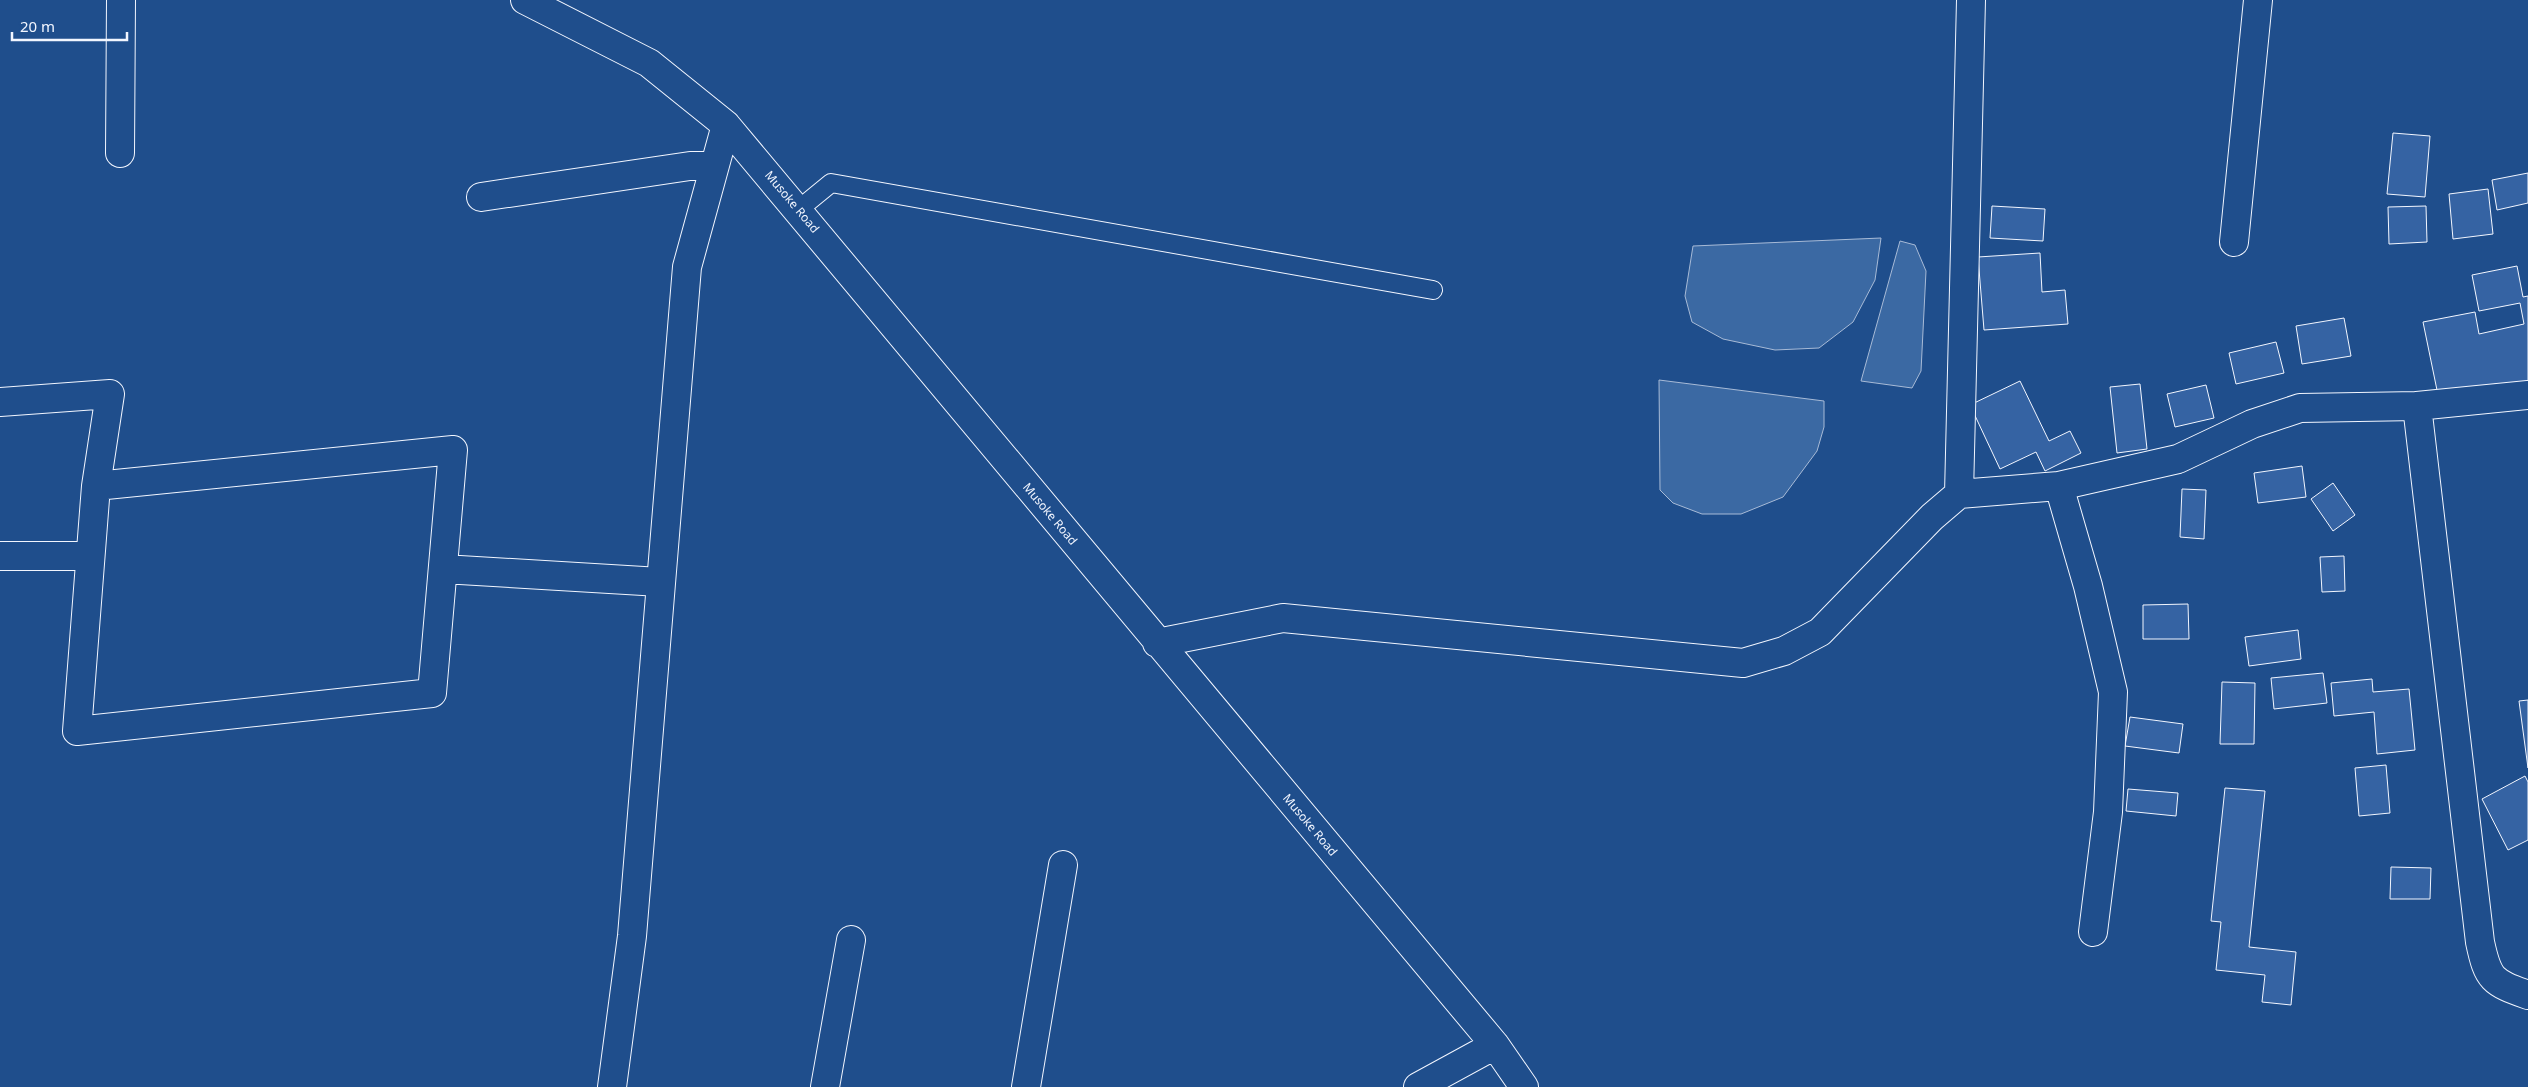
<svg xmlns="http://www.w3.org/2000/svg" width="2528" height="1087" font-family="'Noto Sans',sans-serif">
	<rect width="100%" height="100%" fill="#1f4e8c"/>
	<path fill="#3b69a3" stroke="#a8bbd7" d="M1881,238L1875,280L1853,322L1819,348L1775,350L1723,339L1692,322L1685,296L1693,246Z
		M1900,241L1915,245L1926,271L1921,371L1912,388L1861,381Z
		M1659,380L1824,401V427L1817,451L1783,497L1741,514H1702L1673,503L1660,490Z"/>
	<path fill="#3563a3" stroke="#f2f6ff" d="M2393,133L2430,136L2425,197L2387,194Z
		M2528,173V203L2497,210L2492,180Z
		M2488,189L2493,234L2453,239L2449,194Z
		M1992,206L2045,209L2043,241L1990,238Z
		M2426,206L2427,242L2389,244L2388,207Z
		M2040,253L2042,292L2065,290L2068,324L1984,330L1978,257Z
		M2517,266L2523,297L2528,296V385L2497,392L2496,384L2438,395L2423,322L2475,312L2479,334L2524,324L2520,303L2479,311L2472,275Z
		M2344,318L2351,356L2302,364L2296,326Z
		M2276,342L2284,373L2236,384L2229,353Z
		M2020,381L2049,441L2070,431L2081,453L2045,471L2036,452L2000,469L1970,405Z
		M2140,384L2147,449L2117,453L2110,387Z
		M2206,385L2214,418L2175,427L2167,394Z
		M2302,466L2306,497L2258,503L2254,473Z
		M2333,483L2355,515L2333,531L2311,499Z
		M2182,489L2206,490L2204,539L2180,537Z
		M2344,556L2345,591L2322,592L2320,557Z
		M2188,604L2189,639H2143V605Z
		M2298,630L2301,659L2249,666L2245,637Z
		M2323,673L2327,703L2274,709L2271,678Z
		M2372,679L2373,692L2409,689L2415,750L2377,754L2374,712L2334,716L2331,683Z
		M2222,682L2255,683L2254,744H2220Z
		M2528,700V768L2519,701Z
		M2130,717L2183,724L2179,753L2125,746Z
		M2386,765L2390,813L2359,816L2355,768Z
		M2525,776L2528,782V840L2508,850L2482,799Z
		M2225,788L2265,791L2249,947L2296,952L2291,1005L2262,1002L2265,975L2216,970L2221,922L2211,921Z
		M2128,789L2178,793L2176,816L2126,811Z
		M2391,867L2431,868L2430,899H2390Z"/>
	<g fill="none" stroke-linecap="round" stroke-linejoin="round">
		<defs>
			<path id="service" d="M798,210L831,183L1433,290"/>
			<path id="minor" d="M525,0L649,63L726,125L1495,1045L1524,1087
				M120,153L121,0
				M481,197L690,166H714
				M2234,242L2258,0
				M0,402L110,394L96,486L77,731L432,693L453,450L96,486
				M2417,406L2480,942C2488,980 2492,982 2528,995
				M2059,486L2088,586L2113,692L2108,812L2093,932
				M1959,494L1971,0
				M0,556H90
				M443,569L660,582
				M1157,643L1283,618L1743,663L1784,651L1820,632L1932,517L1959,494L2059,486L2178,459L2252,424L2300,408L2417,406L2528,395
				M612,1087L632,936L687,267L726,125
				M825,1087L851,940
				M1026,1087L1063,865
				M1418,1087L1495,1045"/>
		</defs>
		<use href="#service" stroke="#f2f6ff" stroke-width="20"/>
		<use href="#minor" stroke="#f2f6ff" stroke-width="30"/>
		<use href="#service" stroke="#1f4e8c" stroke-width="18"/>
		<use href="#minor" stroke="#1f4e8c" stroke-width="28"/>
	</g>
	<g text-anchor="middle" stroke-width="4" stroke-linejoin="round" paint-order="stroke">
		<g font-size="12" fill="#f2f6ff" stroke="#1f4e8c">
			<text transform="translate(792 202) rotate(50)" y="4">Musoke Road</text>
			<text transform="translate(1050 514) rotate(50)" y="4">Musoke Road</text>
			<text transform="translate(1310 825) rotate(50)" y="4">Musoke Road</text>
		</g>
	</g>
	<path d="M12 32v8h115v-8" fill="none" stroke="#f2f6ff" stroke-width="2.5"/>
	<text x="20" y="32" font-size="15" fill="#f2f6ff" stroke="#1f4e8c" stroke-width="4" paint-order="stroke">20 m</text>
</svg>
